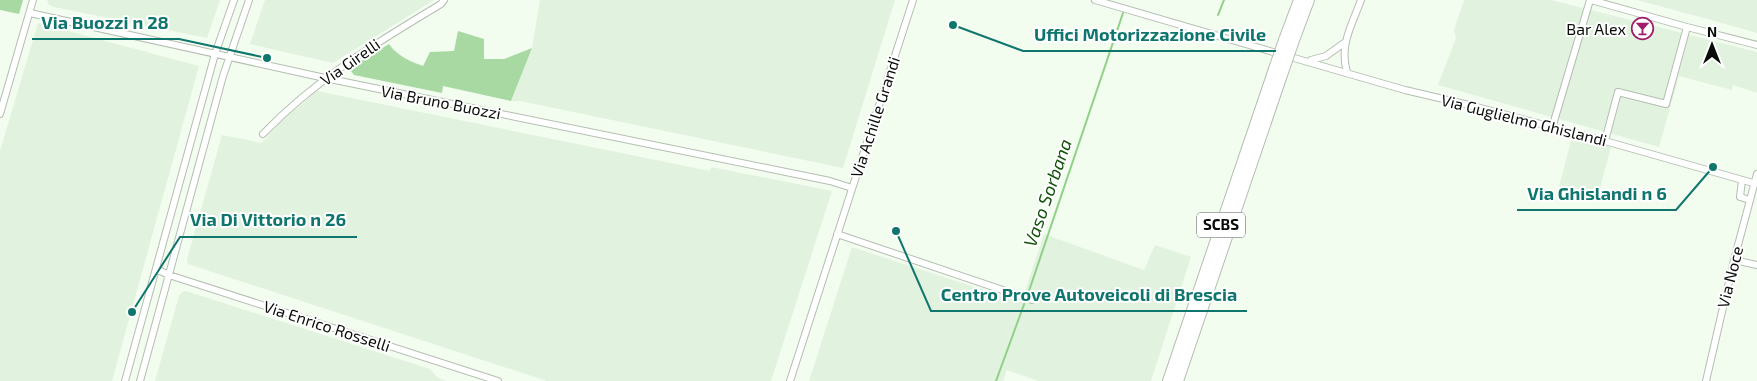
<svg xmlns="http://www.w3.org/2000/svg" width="1757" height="381" font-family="'Exo 2',sans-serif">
	<rect width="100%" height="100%" fill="#f2fdf0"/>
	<path fill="#e1f2df" d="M47,0H220L207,38L54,7L49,5Z
		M265,0H434L333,63L250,44Z
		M540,0H895L843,168L520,101H511L532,48Z
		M1464,0H1551L1757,52V93L1733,85L1732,90L1679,76L1659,147L1438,85L1456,38L1454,30Z
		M1637,0H1757V33L1711,20Z
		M38,23L199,66L112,381H0V151Z
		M317,91L710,171L711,167L832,191L771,381H547L188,264L187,259L222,135L262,143L282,121Z
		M1572,137L1611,147L1598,196L1559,187Z
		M1044,234L1144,270L1155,245L1191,257L1151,381H1038L1007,370L1003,381H809L852,247L1023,303L1025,291Z
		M186,291L430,369L438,378L446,381H155L179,296L182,292Z"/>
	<path fill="#a9d9a2" d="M0,0H23L19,14L0,10Z
		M458,31L484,39V59H504L532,48L511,101L443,86L442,93L354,75L351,71V67L389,44C396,55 411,62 423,66L430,52L454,51Z"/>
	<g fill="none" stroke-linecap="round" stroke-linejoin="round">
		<path stroke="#90d087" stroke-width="2" d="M1218,15L1224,0
			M996,381L1030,288L1123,13"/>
		<defs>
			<path id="minor" d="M1095,0L1273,52
				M1591,0L1687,27L1757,45
				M30,13L325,78L830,181L852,188
				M1294,58L1405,90L1473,106L1605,141L1753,183
				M1311,60L1326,56L1344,43
				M1347,72C1339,45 1352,25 1361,0
				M0,114L33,0
				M1552,128L1590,0
				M263,134C316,79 376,43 441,4L444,0
				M1605,141L1618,92L1666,104L1687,27
				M1742,180L1740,197L1750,200
				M837,234L1032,300
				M1734,260L1757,265
				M156,269L169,275L498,381
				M125,381L215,54L234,0
				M140,381L223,76L249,0
				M790,381L913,0
				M1706,381L1734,260L1757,174"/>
			<path id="trunk" d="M1284,40L1299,0
				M1293,43L1309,0
				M1168,381L1274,69
				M1178,381L1283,72"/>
		</defs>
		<use href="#minor" stroke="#b4beb2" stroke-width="8"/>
		<use href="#trunk" stroke="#b4beb2" stroke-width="12"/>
		<use href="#minor" stroke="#fff" stroke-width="6"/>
		<use href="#trunk" stroke="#fff" stroke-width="10"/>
		<defs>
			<path id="trunk-bridge" d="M1274,69L1284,40
				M1283,72L1293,43"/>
		</defs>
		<use href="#trunk-bridge" stroke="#b4beb2" stroke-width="12" stroke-linecap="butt"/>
		<use href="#trunk-bridge" stroke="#fff" stroke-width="10"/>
	</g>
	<defs>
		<symbol id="bar-ring" viewBox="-11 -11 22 22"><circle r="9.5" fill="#fff" stroke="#a31e6a" stroke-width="1.5"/><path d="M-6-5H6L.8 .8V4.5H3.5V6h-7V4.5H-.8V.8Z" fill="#a31e6a"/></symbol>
	</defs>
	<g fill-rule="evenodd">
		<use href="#bar-ring" x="1630" y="16" width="25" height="25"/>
	</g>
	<g text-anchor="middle" stroke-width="4" stroke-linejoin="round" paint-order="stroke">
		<rect fill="#fff" stroke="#535552" stroke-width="1" x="1197" y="212.5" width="48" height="25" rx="4"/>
		<g font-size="15" font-weight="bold" fill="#090c08">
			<text x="1221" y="230">SCBS</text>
		</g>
		<g font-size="16" fill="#090c08" stroke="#fff" text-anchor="end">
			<text x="1626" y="35">Bar Alex</text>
		</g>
		<g font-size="16" fill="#090c08" stroke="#fff">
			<text transform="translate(350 62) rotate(-35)" y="6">Via Girelli</text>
			<text transform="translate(441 102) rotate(11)" y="6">Via Bruno Buozzi</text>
			<text transform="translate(875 117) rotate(-72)" y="6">Via Achille Grandi</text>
			<text transform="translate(1524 120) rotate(14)" y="6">Via Guglielmo Ghislandi</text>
			<text transform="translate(1730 277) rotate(-76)" y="6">Via Noce</text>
			<text transform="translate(327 326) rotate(18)" y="6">Via Enrico Rosselli</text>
		</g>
		<g font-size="18" font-style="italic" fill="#125108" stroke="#fff">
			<text transform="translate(1048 193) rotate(-71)" y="6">Vaso Sorbana</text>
		</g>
	</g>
	<path fill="none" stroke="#0f766e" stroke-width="2" d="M267 58L179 39H32M953 25L1023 51H1276M1713 167L1676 210H1517M132 312L180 237H357M896 231L931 311H1247"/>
	<g fill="#0f766e" stroke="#fff" stroke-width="2">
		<circle cx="267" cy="58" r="5"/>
		<circle cx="953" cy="25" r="5"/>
		<circle cx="1713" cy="167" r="5"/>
		<circle cx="132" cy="312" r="5"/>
		<circle cx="896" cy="231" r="5"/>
	</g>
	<g font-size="18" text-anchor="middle" font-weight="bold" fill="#0f766e" stroke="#fff" stroke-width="4" stroke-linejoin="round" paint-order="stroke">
		<text x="105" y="29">Via Buozzi n 28</text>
		<text x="1150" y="41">Uffici Motorizzazione Civile</text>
		<text x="1597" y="200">Via Ghislandi n 6</text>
		<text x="268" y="226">Via Di Vittorio n 26</text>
		<text x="1089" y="301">Centro Prove Autoveicoli di Brescia</text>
	</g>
	<g transform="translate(1712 45)" stroke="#ffffff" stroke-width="4" paint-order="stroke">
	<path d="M0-4L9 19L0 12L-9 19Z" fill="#090c08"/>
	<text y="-8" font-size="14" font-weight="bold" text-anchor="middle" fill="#090c08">N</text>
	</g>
</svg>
